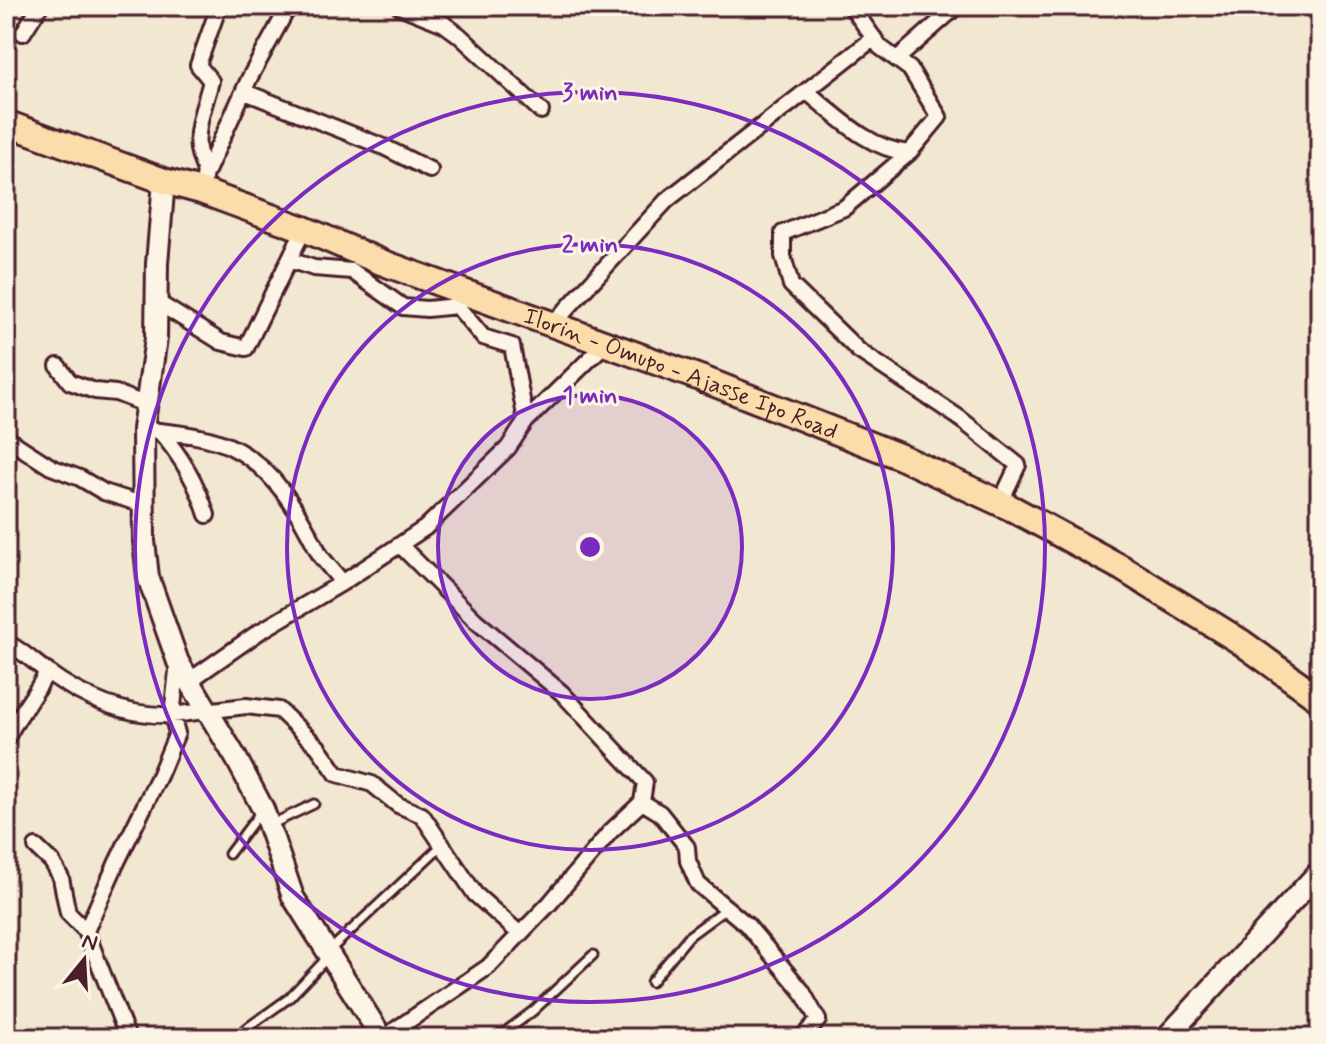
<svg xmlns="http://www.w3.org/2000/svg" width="1326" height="1044" font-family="Mynerve,sans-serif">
	<rect width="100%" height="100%" fill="#f2e7d1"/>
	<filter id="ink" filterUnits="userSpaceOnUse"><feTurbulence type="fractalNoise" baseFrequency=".0125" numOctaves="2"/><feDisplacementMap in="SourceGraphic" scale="16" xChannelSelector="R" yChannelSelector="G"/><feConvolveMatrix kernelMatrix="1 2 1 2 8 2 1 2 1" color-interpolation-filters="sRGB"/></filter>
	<g filter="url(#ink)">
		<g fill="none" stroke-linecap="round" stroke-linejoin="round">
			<defs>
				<path id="lane" d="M272,824L314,804
					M229,854L259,814
					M330,950L442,845
					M651,982L689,936L727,908
					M233,1038L289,998L327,958
					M497,1038L533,1011L593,955"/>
				<path id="street" d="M399,6L444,24L459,35L541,111
					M851,6L880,47L910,69L939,117L909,153L844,208L783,233V256L791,285L859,351L958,417L1018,465L1000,503
					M23,33L40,6
					M897,59L957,6
					M806,91C837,116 868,149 909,153
					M245,92L384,147L430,170
					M207,171L250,77L289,6
					M201,191C209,163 202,172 198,149C195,128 206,101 211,81L198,65L219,6
					M289,260L314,268L352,271L403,307L427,309L457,306
					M462,300L457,306L483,337L512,346L526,421
					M157,302L221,342L246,348L304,229
					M553,324L667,200L874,38
					M58,366L70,382L95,391L116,393L147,405
					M143,429C170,433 203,434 229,446C273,466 299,512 319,553C323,561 336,573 342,583L259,632L189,681
					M160,432C182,457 197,483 207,515
					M6,438L51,467L80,478L104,492L144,505
					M400,545L475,620L562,693L645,782L642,802
					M342,583L425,528L508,448L526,421L606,343
					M6,642C21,650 33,661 46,671C83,698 126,717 172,715L177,733L160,774L116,864L86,931L128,1038
					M178,662L172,715L246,706L279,710L318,747L337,774L372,784L398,805L422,815L475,894L520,934
					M6,740C17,715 36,696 47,671
					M36,847L52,862L61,878L68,913L86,931
					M383,1038L488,967L550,903L610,832L642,802L660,813L687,847L688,861L698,884L747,925L802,991L818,1020L802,1038"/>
				<path id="secondary" d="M164,181L157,263L156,338L143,429L144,541L148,577L178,662L236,758L263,809L293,897L382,1038
					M1166,1038L1320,871"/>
				<g id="highway">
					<path id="s1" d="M6,123L164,181L201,191L304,229L381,262L700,378L901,457L1013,509L1122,568L1241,642L1320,699"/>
				</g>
			</defs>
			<use href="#lane" stroke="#4a1f2b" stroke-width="13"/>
			<use href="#street" stroke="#4a1f2b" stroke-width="20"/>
			<use href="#secondary" stroke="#4a1f2b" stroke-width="26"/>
			<use href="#highway" stroke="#4a1f2b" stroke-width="30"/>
			<use href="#lane" stroke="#fcf5e5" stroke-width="7"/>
			<use href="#street" stroke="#fcf5e5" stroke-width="14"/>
			<use href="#secondary" stroke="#fcf5e5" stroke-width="20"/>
			<use href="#highway" stroke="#fbddab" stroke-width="24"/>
		</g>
	</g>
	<circle cx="590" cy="547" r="152" fill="#7b2cbf" fill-opacity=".12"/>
	<g fill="none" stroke="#7b2cbf" stroke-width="4">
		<circle cx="590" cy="547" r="152"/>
		<circle cx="590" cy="547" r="303"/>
		<circle cx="590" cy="547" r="455"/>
	</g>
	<g text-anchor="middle" stroke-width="6" stroke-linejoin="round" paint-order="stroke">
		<g font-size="24" fill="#4a1f2b" stroke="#fcf5e5">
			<text dy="8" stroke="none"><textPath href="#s1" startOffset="720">Ilorin - Omupo - Ajasse Ipo Road</textPath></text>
		</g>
	</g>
	<circle cx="590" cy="547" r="12" fill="#7b2cbf" stroke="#fcf5e5" stroke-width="4"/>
	<g font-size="24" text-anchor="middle" font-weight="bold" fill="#7b2cbf" stroke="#fcf5e5" stroke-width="6" stroke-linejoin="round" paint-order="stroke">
		<text x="590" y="100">3 min</text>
		<text x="590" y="252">2 min</text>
		<text x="590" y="403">1 min</text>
	</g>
	<rect width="1326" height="1044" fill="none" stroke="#fcf5e5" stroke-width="32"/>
	<rect x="16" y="16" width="1294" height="1012" fill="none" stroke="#4a1f2b" stroke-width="3" filter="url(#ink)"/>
	<g transform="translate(84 960) rotate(18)" stroke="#fcf5e5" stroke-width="6" paint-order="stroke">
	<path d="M0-6L14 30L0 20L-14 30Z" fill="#4a1f2b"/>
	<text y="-12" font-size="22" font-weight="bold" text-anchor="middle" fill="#4a1f2b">N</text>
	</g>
</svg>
